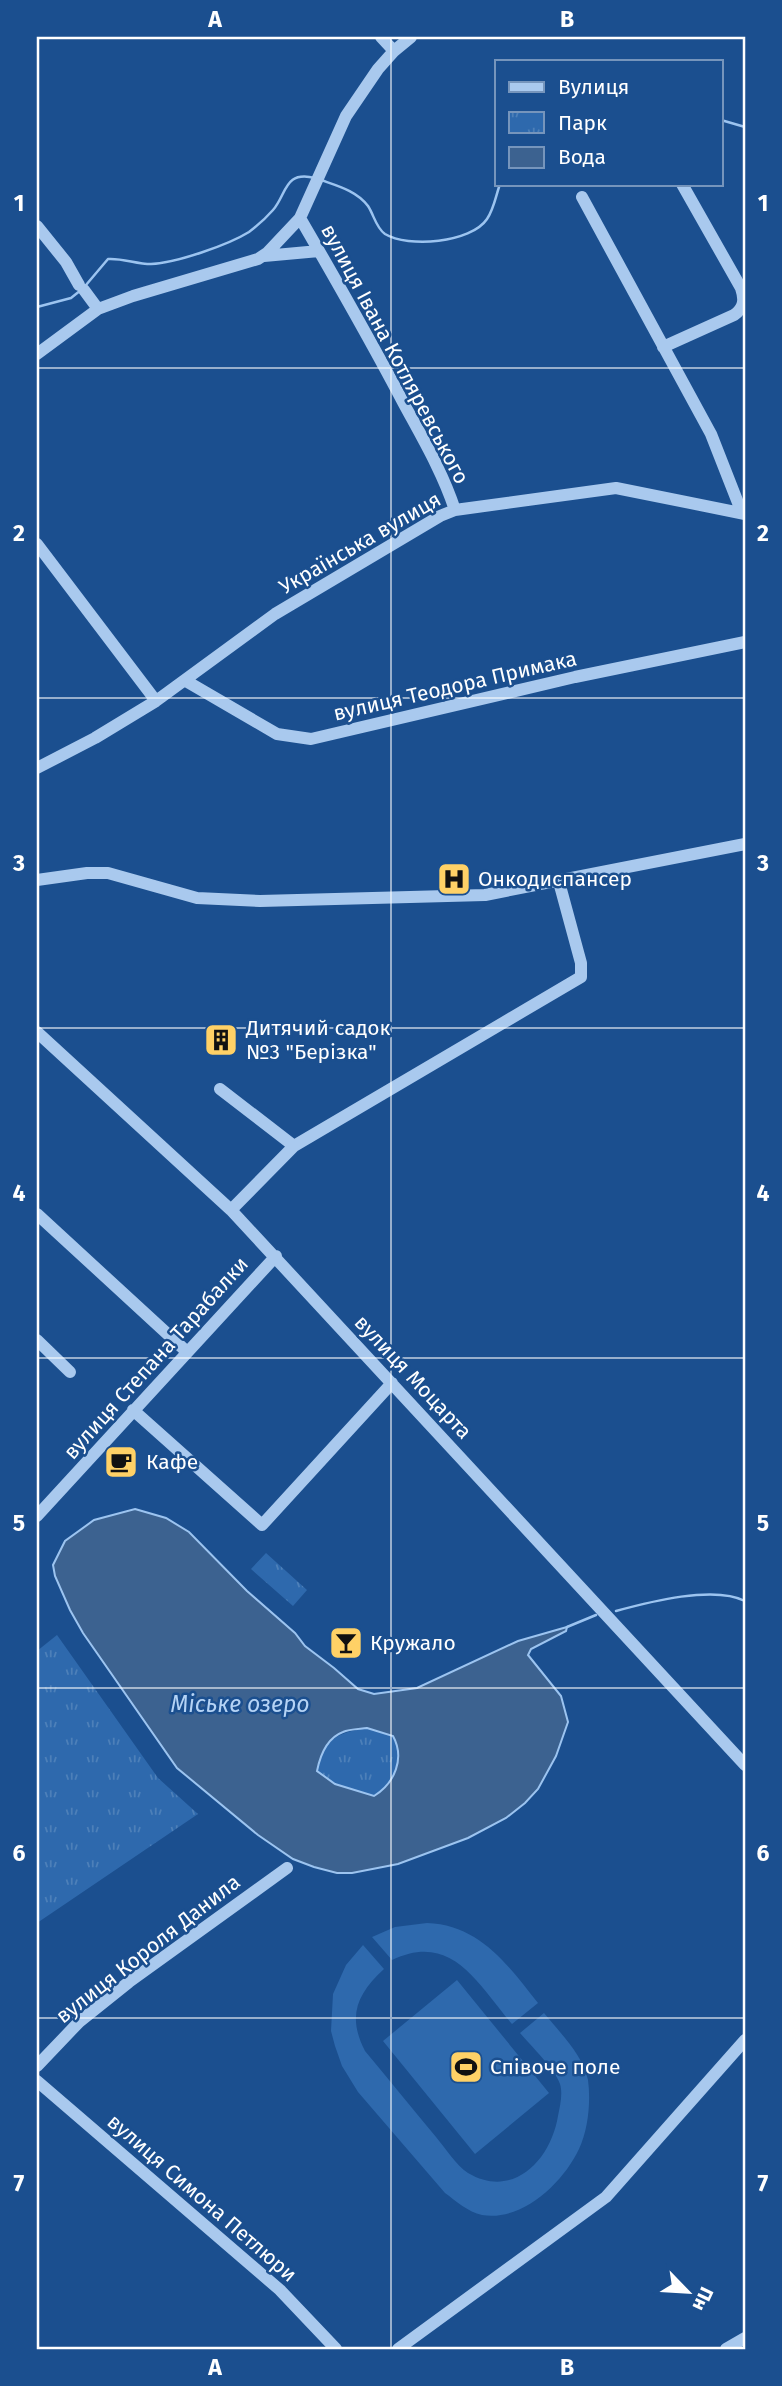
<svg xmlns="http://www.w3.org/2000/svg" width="782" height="2386" font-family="'Fira Sans',sans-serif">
	<defs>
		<pattern id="park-tufts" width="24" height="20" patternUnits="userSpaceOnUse" patternTransform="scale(1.75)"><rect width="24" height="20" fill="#2e69ad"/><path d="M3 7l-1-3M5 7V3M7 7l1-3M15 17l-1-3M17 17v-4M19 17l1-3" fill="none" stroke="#4d80b9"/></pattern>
	</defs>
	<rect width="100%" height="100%" fill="#1b4f8f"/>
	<path fill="#2e69ad" d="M427,1923C480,1925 508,1965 538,2003L512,2024C478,1984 452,1931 392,1960L372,1937L395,1927Z
		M363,1945L384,1969C357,1994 347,2016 365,2051C389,2080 412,2108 436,2137C446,2149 456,2165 468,2173C514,2200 551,2159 558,2116C560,2106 563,2094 560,2084C555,2069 531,2046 520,2033L544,2013C560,2033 583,2055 588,2080C591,2102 588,2130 579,2149C563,2183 522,2222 482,2215C468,2212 456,2201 445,2193L358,2092L342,2066L335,2046L331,2031L333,1994L346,1965Z
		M457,1980L549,2093L475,2154L383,2041Z"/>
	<path fill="url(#park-tufts)" d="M266,1553L307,1590L293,1606L251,1569Z
		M57,1635L158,1778L198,1814L37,1923V1651Z
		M367,1728L393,1736C404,1758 395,1782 374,1796L335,1784L317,1771C323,1739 337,1733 367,1728Z"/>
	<path fill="#3c6290" stroke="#9cc4f0" stroke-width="2" fill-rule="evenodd" d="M135,1509L166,1518L189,1532L247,1591L295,1633L305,1646L334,1668L358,1689L374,1694L417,1688L518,1641L567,1627L566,1631L531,1649L528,1655L561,1696L568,1722L556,1756L538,1789L525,1803L506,1818L468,1838L398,1864L352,1873H337L314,1867L293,1859L258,1835L177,1768L83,1633L70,1610L55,1576L53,1565L65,1541L94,1520ZM367,1728L393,1736C405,1758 395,1783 374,1796L335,1784L317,1771C320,1756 327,1738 343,1732C349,1729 360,1729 367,1728Z"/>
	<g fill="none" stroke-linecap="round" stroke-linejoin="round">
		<path stroke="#9cc4f0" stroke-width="2.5" d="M721,120L745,127
			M321,180C338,186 357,191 368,206C374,215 376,228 385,234C408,248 471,243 487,219C494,209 496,195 500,184
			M86,285L108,259C123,258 136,264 151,264C176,263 228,245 249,232C257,226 266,218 273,210C287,194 284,170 315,178
			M37,307L71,298L81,290
			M616,1611C649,1602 714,1585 745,1601
			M567,1627L596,1615"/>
		<path stroke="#a9c9ee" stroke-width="12" d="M381,37L394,51
			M582,197L711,434L742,513
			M300,218C336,280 371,341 404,404C423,439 443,473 455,510
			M37,226L66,262L79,285
			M264,256L319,251
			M84,290L98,309
			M663,347L734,315C744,308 745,300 741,288L682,184
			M37,354L98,309L133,296L258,259L267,253L300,218L346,116L378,69L394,51L411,37
			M37,544L156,701
			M186,681L277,734L311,739L575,677L745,642
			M37,768L95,738L156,701L275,614L440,516L455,510L616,488L745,514
			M37,880L87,873H108L197,898L260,901L485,895L745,844
			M37,1032L231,1210L745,1765
			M220,1089L294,1146
			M231,1210L294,1146L581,977V963L559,882
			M37,1214L186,1351
			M37,1340L70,1372
			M133,1410L262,1525L392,1383
			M37,1516L276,1256
			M37,2066L79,2022L129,1982L287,1868
			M37,2081L280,2290L336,2349
			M398,2349L606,2197L745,2040
			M726,2349L745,2338"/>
	</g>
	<path fill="none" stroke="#fff" stroke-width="2" stroke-opacity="0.55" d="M391,37V2349M37,368H745M37,698H745M37,1028H745M37,1358H745M37,1688H745M37,2018H745"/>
	<defs>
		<symbol id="hospital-square" viewBox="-11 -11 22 22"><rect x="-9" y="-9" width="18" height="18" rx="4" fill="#ffd166" stroke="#1b4f8f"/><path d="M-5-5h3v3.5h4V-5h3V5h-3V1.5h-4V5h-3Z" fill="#111"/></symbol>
		<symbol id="building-square" viewBox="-11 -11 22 22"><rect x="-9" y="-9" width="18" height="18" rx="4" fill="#ffd166" stroke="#1b4f8f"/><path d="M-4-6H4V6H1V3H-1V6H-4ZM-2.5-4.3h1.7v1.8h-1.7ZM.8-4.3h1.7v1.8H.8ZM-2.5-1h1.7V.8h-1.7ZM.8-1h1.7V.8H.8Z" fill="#111"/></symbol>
		<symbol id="cafe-square" viewBox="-11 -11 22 22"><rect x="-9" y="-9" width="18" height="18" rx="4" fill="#ffd166" stroke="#1b4f8f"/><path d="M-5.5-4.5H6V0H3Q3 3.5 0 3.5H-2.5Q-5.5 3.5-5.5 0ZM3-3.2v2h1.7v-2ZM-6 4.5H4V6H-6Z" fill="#111"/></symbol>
		<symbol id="bar-square" viewBox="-11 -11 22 22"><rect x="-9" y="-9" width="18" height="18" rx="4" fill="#ffd166" stroke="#1b4f8f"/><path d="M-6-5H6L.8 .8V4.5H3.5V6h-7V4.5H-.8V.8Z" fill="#111"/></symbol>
		<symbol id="stadium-square" viewBox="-11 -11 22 22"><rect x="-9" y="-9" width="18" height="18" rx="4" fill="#ffd166" stroke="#1b4f8f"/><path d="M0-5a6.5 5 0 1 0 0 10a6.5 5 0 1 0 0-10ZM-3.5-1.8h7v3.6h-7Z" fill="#111"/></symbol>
	</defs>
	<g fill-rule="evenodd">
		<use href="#hospital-square" x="435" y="860" width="38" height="38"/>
		<use href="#building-square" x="202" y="1021" width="38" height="38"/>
		<use href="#cafe-square" x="102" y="1443" width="38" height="38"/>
		<use href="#bar-square" x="327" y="1624" width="38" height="38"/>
		<use href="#stadium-square" x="447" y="2048" width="38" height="38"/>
	</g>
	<g text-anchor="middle" stroke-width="5" stroke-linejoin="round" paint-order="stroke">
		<g font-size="21" fill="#fff" stroke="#1b4f8f">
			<text transform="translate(395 354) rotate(62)" y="7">вулиця Івана Котляревського</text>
			<text transform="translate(360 543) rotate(-30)" y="7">Українська вулиця</text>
			<text transform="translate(455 686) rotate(-13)" y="7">вулиця Теодора Примака</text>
			<text transform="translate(156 1358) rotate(-48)" y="7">вулиця Степана Тарабалки</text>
			<text transform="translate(413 1377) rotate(47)" y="7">вулиця Моцарта</text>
			<text transform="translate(148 1949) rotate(-38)" y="7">вулиця Короля Данила</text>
			<text transform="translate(202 2198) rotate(41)" y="7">вулиця Симона Петлюри</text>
		</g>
		<g font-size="21" fill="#fff" stroke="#1b4f8f" text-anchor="start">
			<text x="478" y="886">Онкодиспансер</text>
			<text x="246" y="1035">Дитячий садок<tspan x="246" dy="24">№3 "Берізка"</tspan></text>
			<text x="146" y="1469">Кафе</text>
			<text x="370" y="1650">Кружало</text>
			<text x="490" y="2074">Співоче поле</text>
		</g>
		<g font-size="23" font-style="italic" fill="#b5d3f5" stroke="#1b4f8f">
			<text x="240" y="1712">Міське озеро</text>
		</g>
	</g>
	<rect width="782" height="2386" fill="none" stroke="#1b4f8f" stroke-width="77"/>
	<rect x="495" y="60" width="228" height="126" fill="#1b4f8f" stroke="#7695bc" stroke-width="2"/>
	<rect x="509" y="82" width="35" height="10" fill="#a9c9ee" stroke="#7695bc" stroke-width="2"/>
	<text x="558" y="94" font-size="21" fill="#ffffff">Вулиця</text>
	<rect x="509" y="112" width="35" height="21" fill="url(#park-tufts)" stroke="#7695bc" stroke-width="2"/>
	<text x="558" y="130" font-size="21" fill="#ffffff">Парк</text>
	<rect x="509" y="147" width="35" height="21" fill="#3c6290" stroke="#7695bc" stroke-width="2"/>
	<text x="558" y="164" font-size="21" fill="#ffffff">Вода</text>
	<g transform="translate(688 2292) rotate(115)" stroke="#1b4f8f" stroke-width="5" paint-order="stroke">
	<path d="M0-5L12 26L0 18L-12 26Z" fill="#ffffff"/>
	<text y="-10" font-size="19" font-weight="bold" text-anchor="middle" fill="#ffffff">Пн</text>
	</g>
	<rect x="38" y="38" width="706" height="2310" fill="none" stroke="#fff" stroke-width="2.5"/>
	<g font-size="23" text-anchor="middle" font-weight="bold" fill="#fff">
		<text x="215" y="27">A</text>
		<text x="567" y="27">B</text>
		<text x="19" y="211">1</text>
		<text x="763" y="211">1</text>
		<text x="19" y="541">2</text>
		<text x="763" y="541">2</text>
		<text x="19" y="871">3</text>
		<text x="763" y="871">3</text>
		<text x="19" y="1201">4</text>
		<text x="763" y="1201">4</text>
		<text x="19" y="1531">5</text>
		<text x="763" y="1531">5</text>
		<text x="19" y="1861">6</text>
		<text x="763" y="1861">6</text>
		<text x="19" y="2191">7</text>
		<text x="763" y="2191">7</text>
		<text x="215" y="2375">A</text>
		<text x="567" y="2375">B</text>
	</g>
</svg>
